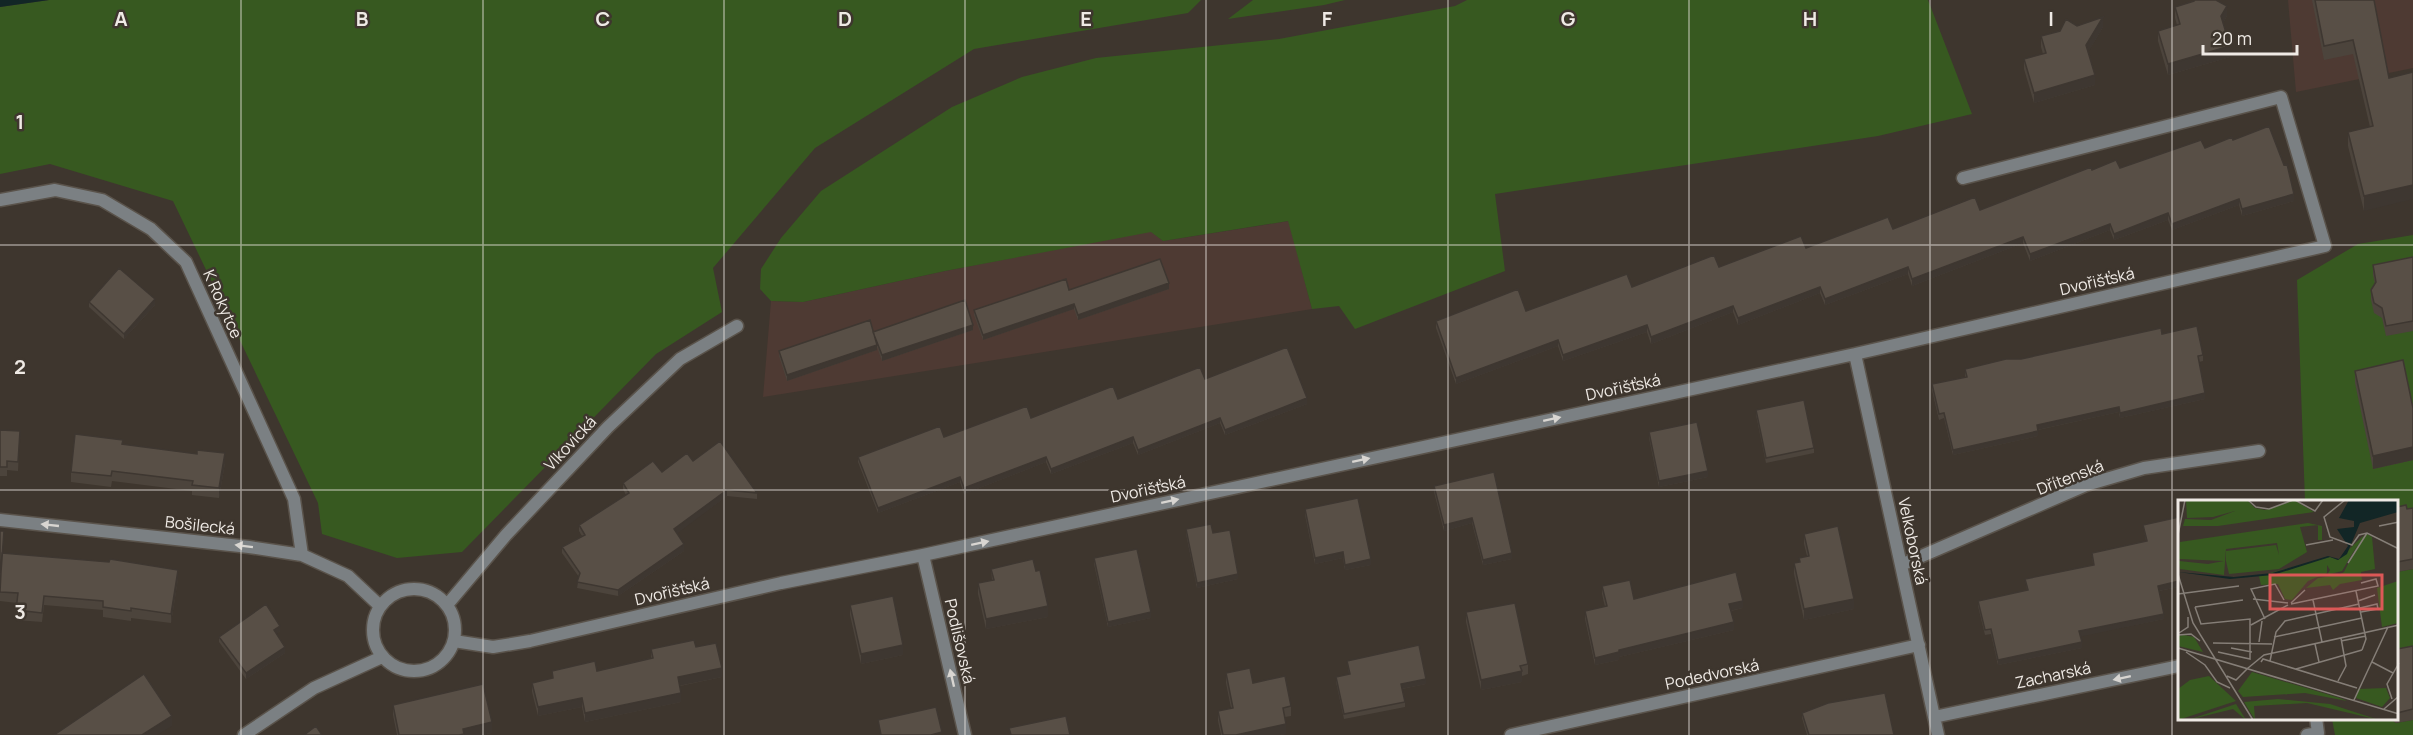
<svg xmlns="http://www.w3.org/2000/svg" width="2413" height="735" font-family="Manrope,sans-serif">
	<rect width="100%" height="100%" fill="#3e362e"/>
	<path fill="#4e3a33" d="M2288,0H2413V68L2296,92Z
		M1289,221L1312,309L763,397L771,301L803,302L945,271L1151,231L1163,241Z"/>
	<path fill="#375920" d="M49,0H1201L1188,13L974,49L815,148L713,268L722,312L656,354L462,552L397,558L322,534L318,503L173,201L50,164L0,174V7Z
		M1253,0H1345L1324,5L1228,19Z
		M1467,0H1928L1972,114L1878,136L1495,194L1505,271L1355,329L1339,306L1312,309L1288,221L1163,241L1151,232L945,271L803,302L771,301L760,289L761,269L781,238L821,191L952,107L1022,77L1096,58L1279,39L1455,6Z
		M2413,235V421L2373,468L2413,460V518L2397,517L2396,501H2305L2297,280L2358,244Z
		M2413,569V656L2397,659V572Z
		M2332,719H2390L2396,723L2413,720V735H2335Z"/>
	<path fill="#122626" d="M0,0H49L0,7Z"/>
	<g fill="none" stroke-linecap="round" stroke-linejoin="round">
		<defs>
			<path id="street" d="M0,200L55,190L102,200L151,229L186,262L294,499L302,555
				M1855,354L1938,735
				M0,520L249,547L302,555L348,576L380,606
				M923,555L965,735
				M1901,565L2086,485L2144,468L2259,451
				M373 630a41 41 0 1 1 82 0a41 41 0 1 1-82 0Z
				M447,605L506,535L608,427L680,359L737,326
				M454,641L493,647L530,641L781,583L923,555L1855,354L2325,246L2281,97L1963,178
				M1934,717L2179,666
				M244,735L314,688L382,657
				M1511,735L1919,645
				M2307,735L2318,733L2316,718"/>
		</defs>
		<use href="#street" stroke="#5a534b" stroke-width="15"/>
		<use href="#street" stroke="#7b8083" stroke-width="12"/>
	</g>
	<path fill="#4c443c" d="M2312,0H2374L2389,78L2364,211L2348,146V132L2370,127L2353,54L2324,60Z
		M2175,7L2227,16L2223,23L2230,57L2168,75L2158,41V31L2177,25L2175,18Z
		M2077,26L2103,27L2088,52L2095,85L2034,103L2024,69V59L2043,54L2041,47V36Z
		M2233,140L2294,201L2242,216L2239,205L2172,230L2168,220L2114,240L2110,230L2030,261L2023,243L1912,286L1908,274L1825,305L1820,293L1738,325L1733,312L1651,344L1647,332L1563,361L1558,346L1456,384L1436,328V321L1526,311L1980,210L2092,170L2120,168L2205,148Z
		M2413,257V331L2386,336L2382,318L2374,313L2371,300V290L2375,284L2373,275V265Z
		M1169,289L1078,320L1074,309L983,340L974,315V310L1069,290Z
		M89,302L155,305L124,339L89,307Z
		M973,330L882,361L877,347V350L787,381L779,356V351L873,332Z
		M2162,334L2203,355V361L2199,362L2205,399L2120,418L2119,412L2038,430V436L1953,455L1944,418L1939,420L1932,390V384L1965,377V369Z
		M2355,371L2413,408V460L2373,469L2355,383Z
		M1205,379L1307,404L1225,435L1220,423L1138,455L1133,443L1051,474L1046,462L964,494L960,482L878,513L858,462V457Z
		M1756,410L1814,448V453L1766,463L1756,415Z
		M0,430L20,431L18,471L7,470V476H0Z
		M1649,432L1708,477L1659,487L1649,438Z
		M123,444L225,463L219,498L192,495V491L112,481L111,487L71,482V472Z
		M693,461L757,493V499L727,496L676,533L684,551L618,596L577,588L579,577L562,553V547L582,536L579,531V525L626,495L623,489V483L662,472Z
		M1494,472L1512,559L1483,565L1472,523L1444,531L1434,492V486Z
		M2397,507L2407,509L2413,508V569L2397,572Z
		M1305,509L1371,565L1345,570L1343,558L1315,564L1305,515Z
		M2179,517V587L2159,591L2164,619L2080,636L2082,648L1998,665L1991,634L1985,635L1978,606V601L2027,590L2025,579L2093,565L2092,553L2146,541L2143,525Z
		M1186,529L1213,533L1238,579L1197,588L1186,534Z
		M0,531L3,553L178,579L171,623L131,618V621L103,617V610L44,605L42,622L16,620L17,603L0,601Z
		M1804,534L1854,609L1804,620L1794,574V563L1799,562V558L1807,556L1804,544Z
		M1094,558L1151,618L1108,627L1094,564Z
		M991,569L1036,571L1048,617L986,629L978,594V583L992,580Z
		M1602,586L1634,599L1743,608L1731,611L1734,630L1619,657V660L1595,665L1585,619V611L1605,607L1602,594Z
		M850,605L903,655L861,664L850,615Z
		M1466,612L1528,664V674L1522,676V682L1481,690L1466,622Z
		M280,631L276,634L285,653L246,679L219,642V637Z
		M2413,646V720L2396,723L2390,718H2397V649Z
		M696,647L722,677L680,686L681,702L585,722L582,707L538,716L532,692V683L552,679V671H597L651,658V649Z
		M1347,661L1426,684L1402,689L1405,702V707L1344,719L1336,682V677L1349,674Z
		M1226,673L1253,683L1291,706V716L1285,717L1286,734L1280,735H1221L1218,721V711L1231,708L1226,683Z
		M393,705L492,733L481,735H397L393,715Z
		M1802,713L1894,735H1807L1802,718Z"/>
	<path fill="#3e3731" d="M2227,6V16L2221,27V16Z
		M2103,17V27L2086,56V45Z
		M2230,46V57L2168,75V64Z
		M2095,75V85L2034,103V93Z
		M2413,185V199L2364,211V196Z
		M2294,194V201L2242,216V209Z
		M2239,199V205L2172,230V224Z
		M2168,213V220L2114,240V234Z
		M2110,224V230L2030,261V254Z
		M2023,237V243L1912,286V279Z
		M1908,267V274L1825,305V299Z
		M1169,283V289L1078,320V315Z
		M1820,287V293L1738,325V318Z
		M155,299V305L124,339V334Z
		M1074,304V309L983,340V335Z
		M1733,306V312L1651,344V337Z
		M973,325V330L882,361V355Z
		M1647,325V332L1563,361V355Z
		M1558,340V346L1456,384V378Z
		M877,345V350L787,381V375Z
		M2205,393V399L2120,418V413Z
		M1307,398V404L1225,435V430Z
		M2119,407V412L2037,430V425Z
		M1220,418V423L1138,455V450Z
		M2038,431V436L1953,455V450Z
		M1133,437V443L1051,474V469Z
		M2413,447V460L2373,469V456Z
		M225,453V463L219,498V488Z
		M1046,457V462L964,494V488Z
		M1708,471V477L1659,487V481Z
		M960,477V482L878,513V508Z
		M727,490V496L674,536V529Z
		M1472,518V523L1444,531V525Z
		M684,544V551L618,596V590Z
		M1343,552V558L1315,564V558Z
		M1512,553V559L1483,565V560Z
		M1371,559V565L1345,570V565Z
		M178,570V579L171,623V614Z
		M1238,574V579L1197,588V583Z
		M2179,581V587L2158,591V586Z
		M1854,599V609L1804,620V609Z
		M1743,601V608L1729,611V604Z
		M1048,606V617L986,629V619Z
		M1151,612V618L1108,627V622Z
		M2164,614V619L2079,637V631Z
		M1734,622V630L1619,657V660L1595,665V658L1619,650Z
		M280,626V631L274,636V630Z
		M2082,642V648L1998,665V660Z
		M903,645V655L861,664V654Z
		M285,647V653L246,679V673Z
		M722,668V677L678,686V677Z
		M1522,671V682L1481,690V680Z
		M1426,679V684L1401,689V684Z
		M681,693V702L585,722V713Z
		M582,698V707L538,716V707Z
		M172,716V726L157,735H142Z
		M492,722V733L481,735H464L463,729Z
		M1286,724V734L1280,735H1236Z"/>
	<path fill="#584f46" stroke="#3e3731" stroke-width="1.5" d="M2195,0H2216L2227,6L2221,16L2230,46L2168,64L2158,31L2180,24L2175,7L2194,1Z
		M2315,0H2374L2389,78L2413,72V185L2364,196L2348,132L2373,126L2353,40L2324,46Z
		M2103,17L2086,45L2095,75L2034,93L2024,59L2046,53L2041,36L2060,31L2066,19L2077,26Z
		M2269,126L2284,165L2287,164L2294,194L2242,209L2239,199L2172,224L2168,213L2114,234L2110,224L2030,254L2023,237L1912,279L1908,267L1825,299L1820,287L1738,318L1733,306L1651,337L1647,325L1563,355L1558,340L1456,378L1436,321L1518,289L1526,311L1627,274L1632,287L1714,255L1719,267L1801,236L1806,248L1888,217L1893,229L1975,197L1980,210L2091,167L2092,170L2116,160L2120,168L2201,140L2205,148L2232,137L2233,140Z
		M2413,257V321L2386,326L2382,308L2374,303L2371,290L2376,282L2373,265Z
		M1160,259L1169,283L1078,315L1074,304L983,335L974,310L1066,279L1069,290Z
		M119,268L155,299L124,334L89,302Z
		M965,300L973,325L882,355L873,332Z
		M870,320L877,345L787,375L779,351Z
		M2197,326L2203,355L2198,356L2205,393L2120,413L2119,407L2037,425L2038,431L1953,450L1944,413L1939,414L1932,384L1967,377L1965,369L2006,359H2021L2161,328L2162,334Z
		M1287,347L1307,398L1225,430L1220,418L1138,450L1133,437L1051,469L1046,457L964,488L960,477L878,508L858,457L940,426L944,437L1027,406L1031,418L1113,386L1118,399L1200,367L1205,379Z
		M2403,360L2413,408V447L2373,456L2355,371Z
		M1804,400L1814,448L1766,458L1756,410Z
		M1697,422L1708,471L1659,481L1649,432Z
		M0,430L20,431L18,462L7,461V467H0Z
		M75,434L123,440L122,444L197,454V450L225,453L219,488L192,485L193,481L112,471L111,476L71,472Z
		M720,441L757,493L727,490L674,529L684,544L618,590L577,582L580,573L562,547L585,535L579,525L629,493L623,483L653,461L662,472L687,453L693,461Z
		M1494,472L1512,553L1483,560L1472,518L1444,525L1434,486Z
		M1358,498L1371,559L1345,565L1343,552L1315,558L1305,509Z
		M2406,505L2407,509L2413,508V559L2397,562V507Z
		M2179,517V581L2158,586L2164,614L2079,631L2082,642L1998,660L1991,629L1985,630L1978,601L2028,590L2025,579L2094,565L2092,553L2147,541L2143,525Z
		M1211,524L1213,533L1230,530L1238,574L1197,583L1186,529Z
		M1838,526L1854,599L1804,609L1794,563L1800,562L1799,558L1809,556L1804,534Z
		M0,531H4L1,572H0Z
		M1137,549L1151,612L1108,622L1094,558Z
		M2,553L109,562L110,559L178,570L171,614L131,608V611L103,607V601L44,596L42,613L16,610L18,593L0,592Z
		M1033,559L1036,571L1040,570L1048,606L986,619L978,583L994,580L991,569Z
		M1736,572L1743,601L1729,604L1734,622L1619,650V652L1595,658L1585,611L1607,606L1602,586L1630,580L1634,599Z
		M893,596L903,645L861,654L850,605Z
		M1515,603L1528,664L1520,666L1522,671L1481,680L1466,612Z
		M266,604L280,626L274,630L285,647L246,673L219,637Z
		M694,640L696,647L716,643L722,668L678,677L681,693L585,713L582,698L538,707L532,683L553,678L552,671L595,661L597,671L653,658L651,649Z
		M1419,645L1426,679L1401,684L1405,702L1344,714L1336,677L1350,674L1347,661Z
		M2413,646V709L2397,713V649Z
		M1250,668L1253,683L1285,676L1291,706L1283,708L1286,724L1236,735H1223L1218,711L1233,708L1226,673Z
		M144,674L172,716L142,735H54Z
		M483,684L492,722L463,729L464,734L459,735H399L393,705Z
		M1885,693L1894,735H1809L1802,713L1828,703Z
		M936,707L942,732L931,735H881L878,720Z
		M1066,716L1070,735H1011L1009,728Z
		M316,726L322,735H304Z"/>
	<defs><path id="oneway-solid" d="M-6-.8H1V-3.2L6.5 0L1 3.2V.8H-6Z" transform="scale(1.5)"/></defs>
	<g fill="#d8d5d1">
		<use href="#oneway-solid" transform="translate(1552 419) rotate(-12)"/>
		<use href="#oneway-solid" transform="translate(1361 460) rotate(-12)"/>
		<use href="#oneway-solid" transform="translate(1170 501) rotate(-12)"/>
		<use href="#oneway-solid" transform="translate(50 525) rotate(-174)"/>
		<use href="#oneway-solid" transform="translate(980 543) rotate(-12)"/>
		<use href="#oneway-solid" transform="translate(244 546) rotate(-173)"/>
		<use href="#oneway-solid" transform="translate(952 678) rotate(-103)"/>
		<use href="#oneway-solid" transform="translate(2122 678) rotate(168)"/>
	</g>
	<path fill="none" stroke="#efeae5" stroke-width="1.5" stroke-opacity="0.55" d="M241,0V735M483,0V735M724,0V735M965,0V735M1206,0V735M1448,0V735M1689,0V735M1930,0V735M2172,0V735M0,245H2413M0,490H2413"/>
	<g text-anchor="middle" stroke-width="5" stroke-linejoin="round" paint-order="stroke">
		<g font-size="16" fill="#efeae5" stroke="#3e362e">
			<text transform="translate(2097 281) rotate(-13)" y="6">Dvořišťská</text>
			<text transform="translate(223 304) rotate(66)" y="6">K Rokytce</text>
			<text transform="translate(1623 387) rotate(-12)" y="6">Dvořišťská</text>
			<text transform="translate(570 443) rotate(-47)" y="6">Vlkovická</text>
			<text transform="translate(2070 477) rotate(-21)" y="6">Dřítenská</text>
			<text transform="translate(1148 489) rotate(-12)" y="6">Dvořišťská</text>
			<text transform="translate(200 525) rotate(6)" y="6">Bošilecká</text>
			<text transform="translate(1913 541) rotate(78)" y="6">Velkoborská</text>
			<text transform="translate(672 591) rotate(-13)" y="6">Dvořišťská</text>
			<text transform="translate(960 641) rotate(77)" y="6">Podlišovská</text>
			<text transform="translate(1712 674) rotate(-12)" y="6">Podedvorská</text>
			<text transform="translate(2053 675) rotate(-12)" y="6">Zacharská</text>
		</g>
	</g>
	<g transform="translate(2178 500)">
		<rect width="220" height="220" fill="#3e362e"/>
		<path d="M8,0H69L77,8L87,10L116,0L136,12L40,26H5L7,19L33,20L57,11L35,17L9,18ZM130,23L144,26V40H140V25L122,27L129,52L101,69L51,74L48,61V51L98,45L101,55L99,43L48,49L46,75L2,69L1,61L30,64L46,61L1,59L2,42ZM188,33L183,38L189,34L194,37L197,69L183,72L184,80L162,84L155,90L152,85L128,88L140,78L160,75L166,72L180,44L164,71L149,75L152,70L149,65V73L130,81L114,100L107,99L100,84L83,85L81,76L152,57L160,60ZM220,81V123L204,127L199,88ZM6,135L16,137L25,152L0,146V136ZM74,172L162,198L169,201L127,193L65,197L60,191ZM31,176L58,201L0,220V189L12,180ZM208,188L212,198L204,207L178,198L180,189ZM100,199L152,204L201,220L129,203L76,206L77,220L66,202ZM58,204L68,220L55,209L10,220Z" fill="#375920"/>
		<path d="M171,0H220V12L182,23L169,54L160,60L152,57L95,75L52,79L0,72L56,77L94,73L150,56L161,59L170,46L159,29L176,27V21L161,18Z" fill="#122626"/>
		<path fill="none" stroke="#857e77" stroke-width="1.5" d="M70,0L78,7L91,9L115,0M117,0L137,11L145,0M167,0L146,17L152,37L174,45L181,35L189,33L221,49M201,26L221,22M0,35L7,0M128,45L155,40M170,63L189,33M0,74L15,123L75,220M178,91L188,139L184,150M0,94L61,86M75,99L110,103M135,100L144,142M180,101L197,95M113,103L127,90M113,104L200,86L198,79L183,83M17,107L23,124L72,119V159L40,152M17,107L65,100M182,108L199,104L200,109L183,112M87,119L73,89L97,84L106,100M73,125L110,105M1,133L10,127V117M0,135L13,134L22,141M96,137L184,118M163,141L188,136M81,142L84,121M35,143L94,144M137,144L141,162M0,148L221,214M53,148L74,152M8,152L27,165L39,182L52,188M92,161L98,132L107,121L181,104M83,162L85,159L179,188M194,162L215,173M70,168L86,155L221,125M118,169L184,150M49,176L58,180L70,168M160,181L168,166L163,138M214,199L209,184L221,163M176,200L210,127M206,209L221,196"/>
		<path fill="#dc5857" fill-opacity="0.15" stroke="#dc5857" stroke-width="3" d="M92,75H204V109H92Z"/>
		<rect width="220" height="220" fill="none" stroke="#efeae5" stroke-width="3"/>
	</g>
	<g font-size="20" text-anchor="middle" font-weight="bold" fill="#efeae5" stroke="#3e362e" stroke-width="5" stroke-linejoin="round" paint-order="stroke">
		<text x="121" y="26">A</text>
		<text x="362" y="26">B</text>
		<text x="603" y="26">C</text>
		<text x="845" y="26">D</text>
		<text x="1086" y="26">E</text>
		<text x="1327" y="26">F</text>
		<text x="1568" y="26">G</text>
		<text x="1810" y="26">H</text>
		<text x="2051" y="26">I</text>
		<text x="20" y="129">1</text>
		<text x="20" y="374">2</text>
		<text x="20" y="619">3</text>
	</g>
	<path d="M2203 45v9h94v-9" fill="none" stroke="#efeae5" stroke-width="3"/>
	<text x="2212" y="45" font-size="18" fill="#efeae5" stroke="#3e362e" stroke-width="4.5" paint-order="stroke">20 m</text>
</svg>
